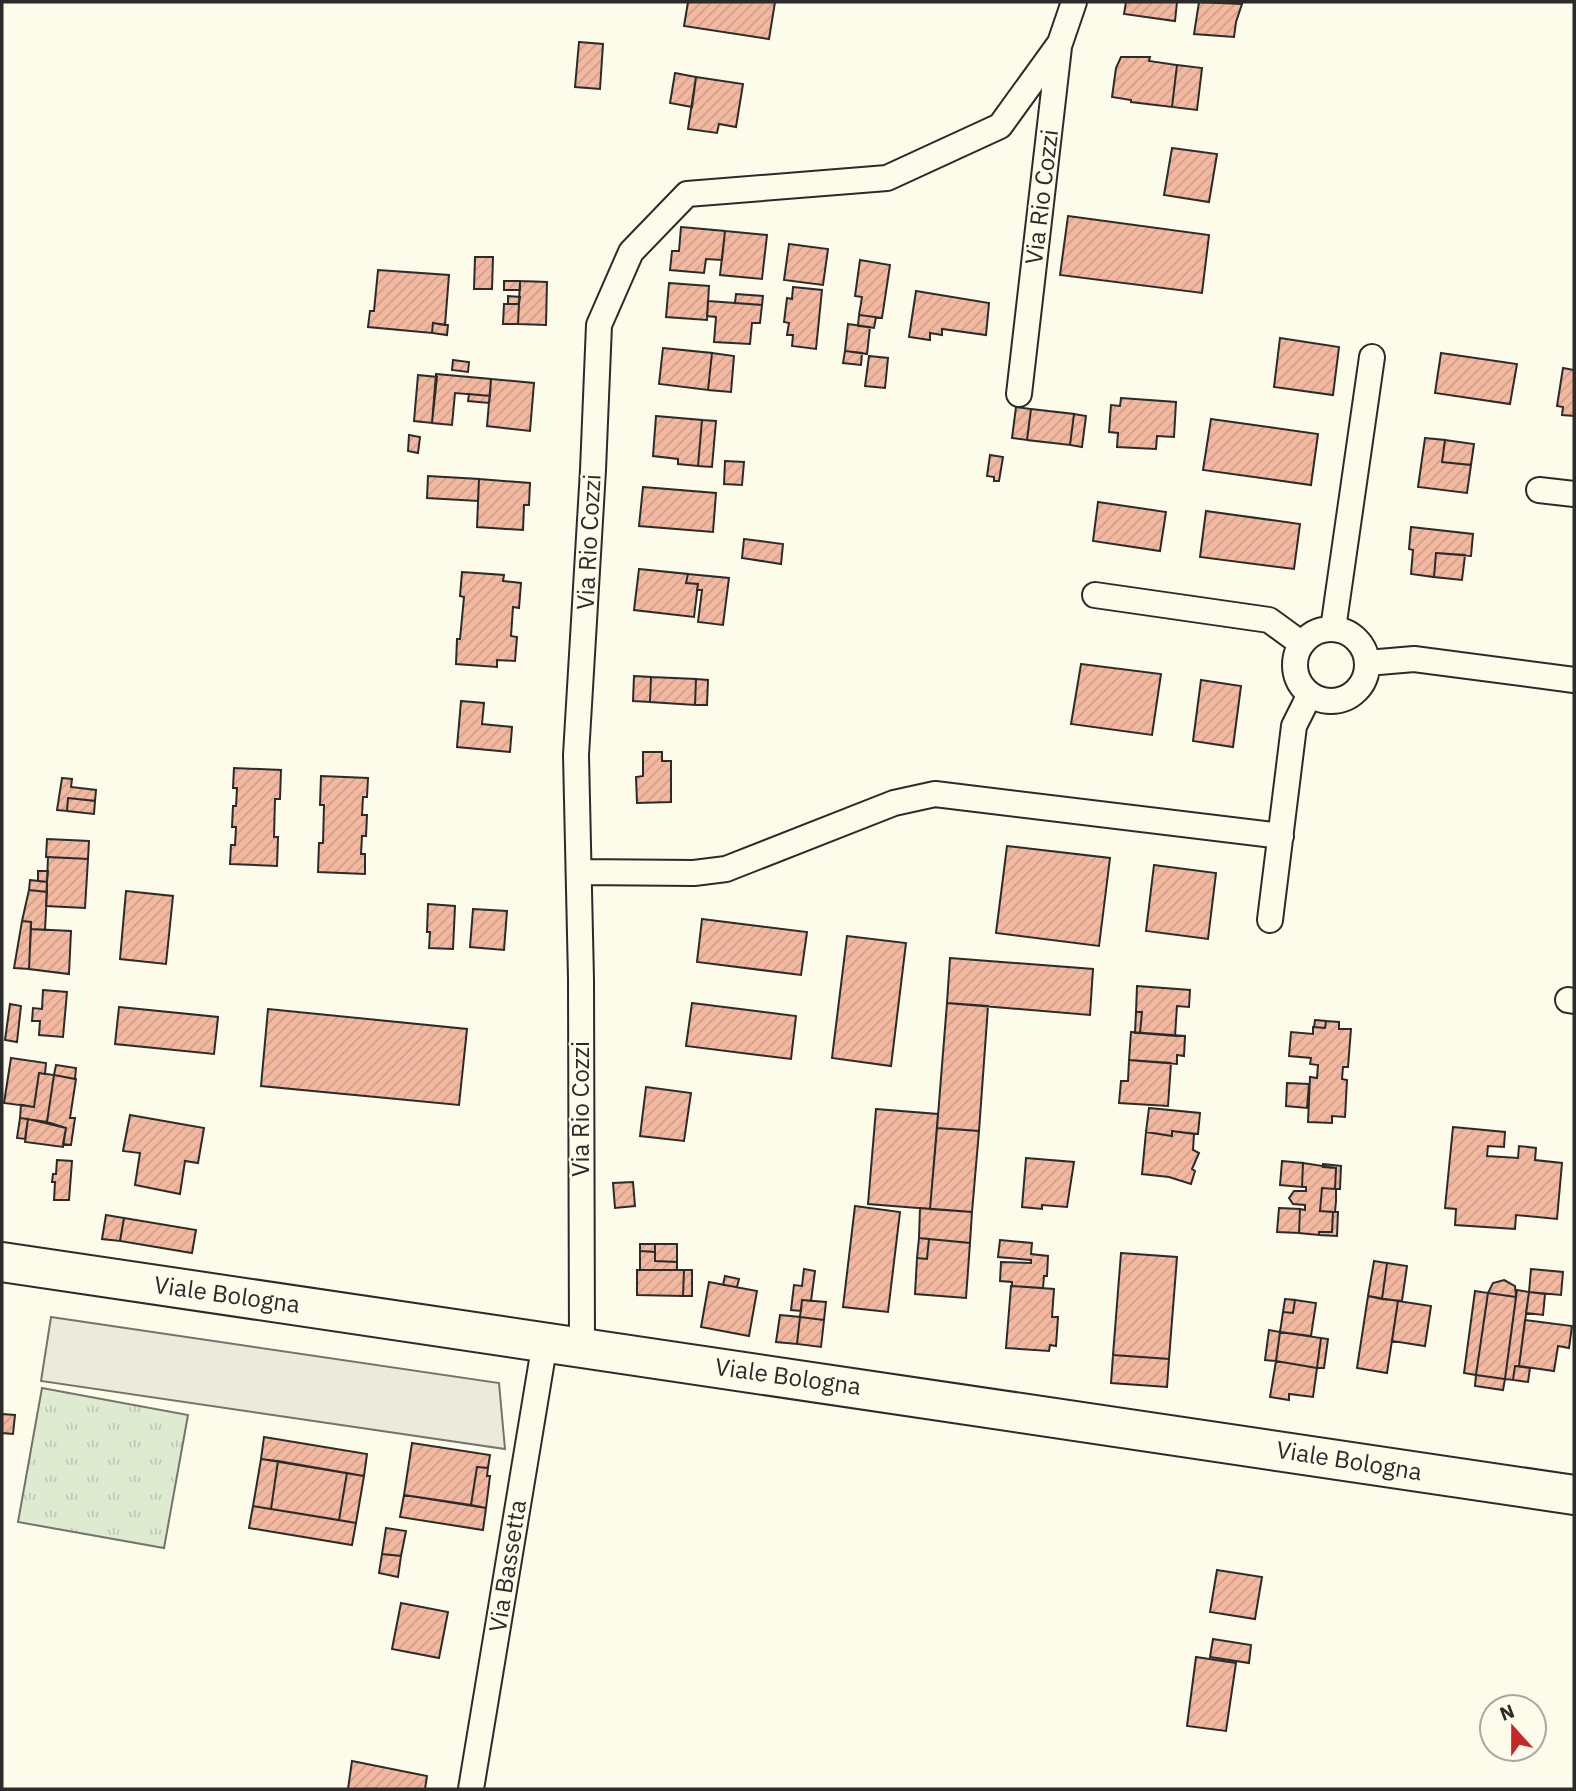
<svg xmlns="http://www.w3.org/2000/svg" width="1576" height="1791" font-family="'IBM Plex Sans',sans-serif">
	<defs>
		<pattern id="grass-tufts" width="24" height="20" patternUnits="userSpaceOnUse" patternTransform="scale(1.75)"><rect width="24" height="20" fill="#deebd1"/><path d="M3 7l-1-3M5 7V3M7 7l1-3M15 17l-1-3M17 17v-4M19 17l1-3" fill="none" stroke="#bfcab4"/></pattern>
		<pattern id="building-hatch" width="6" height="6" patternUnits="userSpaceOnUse" patternTransform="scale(1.75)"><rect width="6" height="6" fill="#f2b8a0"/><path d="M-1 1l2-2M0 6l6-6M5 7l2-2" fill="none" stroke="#d09e8a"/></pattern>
	</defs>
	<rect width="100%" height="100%" fill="#fdfbea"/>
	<path fill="url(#grass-tufts)" stroke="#74746e" stroke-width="2" d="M42,1388L188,1415L164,1548L18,1522Z"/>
	<path fill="#eceadb" stroke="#74746e" stroke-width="2" d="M51,1317L499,1383L505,1449L41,1381Z"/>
	<path fill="url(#building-hatch)" stroke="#2b2b2b" stroke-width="2" d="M688,2H775L769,39L684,26Z
		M1126,2H1177L1175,21L1124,14Z
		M1199,2L1242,4L1236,22L1234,37L1194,34Z
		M579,42L603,44L600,89L575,87Z
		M1121,57H1150L1149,61L1177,65L1172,107L1131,102V100L1112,97L1116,68Z
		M1177,65L1202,68L1197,110L1172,107Z
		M675,73L696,77L692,107L670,103Z
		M696,77L743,84L736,127L719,124L717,133L688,129Z
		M1172,148L1217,154L1209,202L1164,195Z
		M1068,216L1209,235L1202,293L1060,275Z
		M681,227L725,231L722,260L706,259L704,273L670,270L672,251H679Z
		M725,231L767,235L762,279L720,275Z
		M789,244L828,249L823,285L784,280Z
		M475,257H493L492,289H474Z
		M860,260L890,265L882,318L859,315L862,297L855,296Z
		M378,270L449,275L445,325L433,323L432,333L368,327L370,311H374Z
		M504,281H520V290H504Z
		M520,281L547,282L546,325L518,324Z
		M669,283L709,286L707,320L666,317Z
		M793,287L822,290L816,349L792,346L793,335H787L789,323L784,322L787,298L792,299Z
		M916,291L989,303L986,335L942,329V335L930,333V340L909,337Z
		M736,294L763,296L762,305L735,303Z
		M508,296L520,297L519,304H508Z
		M708,301L762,305L760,323H752L750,344L714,342L716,317L707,316Z
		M504,304H519L518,324H503Z
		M859,315L876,317L874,328L858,326Z
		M433,323L448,325L447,335L432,333Z
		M848,324L870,327L867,354L845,351Z
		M1280,338L1339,347L1333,395L1274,387Z
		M663,348L712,353L708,390L659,384Z
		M845,351L862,353L861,365L843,363Z
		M712,353L734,356L731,392L708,390Z
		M1441,353L1517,364L1510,404L1435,393Z
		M869,356L888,358L885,388L865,386Z
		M453,360L469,362L468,372L452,370Z
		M1563,368L1574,370V416L1562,415L1563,407L1557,406Z
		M436,374L491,379L490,396L455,393L452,425L432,423Z
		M418,375L437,377L432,423L414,421Z
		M491,379L534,383L530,431L487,426Z
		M469,394L490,396L489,403L468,401Z
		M1121,398L1176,402L1174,437L1157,436L1156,449L1117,447L1118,433L1109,432L1111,405L1120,406Z
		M1016,407L1031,409L1027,440L1012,438Z
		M1031,409L1074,414L1070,445L1027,440Z
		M1074,414L1086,416L1082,447L1070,445Z
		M656,416L702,420L698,466L678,464V459L653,456Z
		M1211,419L1318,434L1311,485L1203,470Z
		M702,420L716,421L712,467L698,466Z
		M409,435L420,437L418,453L408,451Z
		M1425,438L1445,440L1442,462L1471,465L1467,493L1418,487Z
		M1445,440L1474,444L1471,465L1442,462Z
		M990,455L1003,457L999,481H994V477L987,476Z
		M725,461L744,462L742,485L724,484Z
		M428,476L479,479L478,501L427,498Z
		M479,479L530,483L529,505H524L523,530L477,527Z
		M643,487L716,493L713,532L639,526Z
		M1098,502L1166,512L1160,551L1093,541Z
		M1206,511L1300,524L1294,569L1200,557Z
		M1411,527L1473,534L1471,556L1436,553L1434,577L1411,574L1413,550L1409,549Z
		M744,539L783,544L781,564L742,558Z
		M1436,553L1465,555L1462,580L1434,577Z
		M639,569L688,574L686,583L698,584L694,617L634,610Z
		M462,572L504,575L503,581L521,583L519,608L513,607L511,636L517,637L515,661L497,660V667L456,664L457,639H460L464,597L460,596Z
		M688,574L729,578L723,625L698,622L702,590H697L698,584L686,583Z
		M1081,664L1161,674L1152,735L1071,724Z
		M634,676L651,677L650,702L633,701Z
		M651,677L696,679L695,705L650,702Z
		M696,679L708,680L707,705H695Z
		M1201,680L1241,686L1233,747L1193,741Z
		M461,701L484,703L482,724L512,727L510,752L457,747Z
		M643,752H662V761H671V802L637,803L636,777L643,776Z
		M234,768L281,770L280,799H275L274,837H278L277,866L230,864L231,845H235L236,827H232L233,806H236L237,788H233Z
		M321,776L368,778L367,797H363L362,815H367L366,836H362L361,854H365V874L318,872L319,843H323L324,805H320Z
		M62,778L72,779L71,787L96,790L95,801L68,798L67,811L57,810Z
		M68,798L95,801L94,814L67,811Z
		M47,839L89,841L88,859L46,857Z
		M1007,846L1110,858L1099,946L996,933Z
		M48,857L88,859L85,908L46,906Z
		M1154,865L1216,873L1208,939L1146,931Z
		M38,871H48L47,882L38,881Z
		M30,880L47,882V892L29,890Z
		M29,890L47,892L45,930L31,929V922L22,921Z
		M126,891L173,896L166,964L120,959Z
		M428,904L455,906L453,949L429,948L430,932H427Z
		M473,909L507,911L504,950L470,947Z
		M702,919L807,932L801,975L697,962Z
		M22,921L31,922L29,969L14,968Z
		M31,929L71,931L69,974L29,969Z
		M847,936L906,943L891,1066L832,1058Z
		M950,958L1093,969L1090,1015L947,1003Z
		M1137,986L1190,990L1189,1007L1177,1006L1175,1036L1140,1033L1142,1012H1136Z
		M43,990L67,992L63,1037L39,1035L40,1021H32L33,1008L42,1009Z
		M692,1003L796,1016L791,1059L686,1046Z
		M947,1003L988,1006L979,1131L937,1128Z
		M10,1004L21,1006L17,1042L5,1040Z
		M119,1007L218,1017L214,1054L115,1044Z
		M268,1009L467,1029L459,1105L261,1086Z
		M1136,1012H1142L1140,1033H1135Z
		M1315,1020L1326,1021L1325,1028L1314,1027Z
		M1326,1021L1339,1022V1029H1351L1348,1067H1343L1342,1079L1347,1080L1345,1117L1332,1116V1123L1308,1122L1310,1077L1317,1078L1318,1065L1310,1064L1311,1058L1289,1056L1291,1032L1313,1034V1027L1325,1028Z
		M1131,1032L1185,1036L1184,1056L1177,1055V1064L1129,1060Z
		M11,1058L46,1063L45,1074L39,1073L34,1107L4,1103Z
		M1129,1060L1171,1063L1168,1106L1119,1103L1121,1081H1128Z
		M56,1065L76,1068L75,1079L54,1075Z
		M39,1073L54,1075L47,1122L20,1118L21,1105L34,1107Z
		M54,1075L76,1079L70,1118H75L71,1145L63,1144L66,1128L47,1122Z
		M1287,1083L1309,1084L1307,1108L1286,1106Z
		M646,1087L691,1093L684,1141L640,1136Z
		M1149,1108L1200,1113L1198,1134L1172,1131V1136L1146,1132Z
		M876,1109L938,1114L930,1209L868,1204Z
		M130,1115L204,1128L198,1163L185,1161L180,1194L135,1185L140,1153L123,1151Z
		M20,1118L28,1119L25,1139L17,1138Z
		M28,1119L66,1128L63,1147L25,1142Z
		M1453,1127L1505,1132L1504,1147L1488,1146L1487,1156L1518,1158L1519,1146L1536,1148L1535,1160L1562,1163L1557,1219L1516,1215L1515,1229L1455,1225L1456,1209L1445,1208Z
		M937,1128L979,1131L972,1212L930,1209Z
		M1172,1131L1194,1134L1193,1150L1199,1153L1192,1169L1195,1171L1191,1184L1169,1177L1142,1174L1146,1132L1172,1136Z
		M1026,1158L1074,1162L1067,1207L1042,1205V1209L1022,1207Z
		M57,1160L72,1161L69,1200H54L55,1182H52L53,1174H56Z
		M1282,1161L1303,1163L1302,1187L1280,1185Z
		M1303,1163L1336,1168L1335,1189L1322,1188L1320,1211L1333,1212L1332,1232H1319V1235L1299,1233L1300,1209L1305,1210V1205L1293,1204L1289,1198L1294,1191H1306V1187H1302Z
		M1323,1164L1341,1166L1340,1189H1336V1201L1335,1212H1338L1337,1236L1319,1235V1232H1332L1333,1212L1320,1211L1322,1188L1335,1189L1336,1168L1323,1167Z
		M633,1182L635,1206L615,1208L613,1183Z
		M855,1206L900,1212L888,1312L843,1307Z
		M920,1208L972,1212L970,1243L919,1238Z
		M1279,1208L1300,1209L1299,1233L1277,1232Z
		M106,1215L124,1218L120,1241L102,1239Z
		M124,1218L196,1230L192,1253L120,1241Z
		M919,1238L929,1239L927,1259L917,1258Z
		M929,1239L970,1243L966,1298L915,1294L917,1258L927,1259Z
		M1000,1240L1032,1243L1031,1254L1048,1256L1047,1276H1044L1043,1288L1012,1286V1282L1000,1281L1001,1262L1031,1263V1260L998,1257Z
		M640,1244H655V1252L640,1251Z
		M655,1244H677V1262L655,1261Z
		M640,1251L655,1252V1261L677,1262V1270H640Z
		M1121,1253L1177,1257L1169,1359L1113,1355Z
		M1374,1261L1387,1263L1382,1299L1368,1296Z
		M1387,1263L1407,1266L1402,1301L1382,1299Z
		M804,1269L815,1271L811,1301L802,1300L801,1311L791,1310L794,1285L802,1286Z
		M1531,1269L1563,1272L1561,1295L1529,1292Z
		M637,1270H684L683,1296L637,1295Z
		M684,1270H692V1296H683Z
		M725,1276L739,1279L737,1287L723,1285Z
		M1504,1280L1515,1286L1516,1297L1488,1293L1493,1283Z
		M709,1282L757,1291L749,1336L701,1327Z
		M1011,1286L1054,1289L1052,1317H1058L1056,1346L1050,1345L1049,1351L1006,1348Z
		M1517,1290L1529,1292L1519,1366H1515L1513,1380L1505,1379Z
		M1475,1291L1488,1293L1476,1375L1464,1373Z
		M1529,1292L1545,1294L1543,1315L1526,1313Z
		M1488,1293L1516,1297L1505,1379L1476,1375Z
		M1368,1296L1398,1301L1387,1373L1357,1368Z
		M1285,1299L1295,1300L1293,1313L1283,1312Z
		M802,1300L826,1302L824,1320L800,1317Z
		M1295,1300L1316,1303L1311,1336L1280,1332L1283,1312L1293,1313Z
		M1398,1301L1431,1306L1425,1346L1392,1341Z
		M780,1315L800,1317L797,1344L776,1342Z
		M800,1317L824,1320L821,1347L797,1344Z
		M1525,1320L1572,1326L1569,1348L1558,1346L1554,1371L1519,1366Z
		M1269,1330L1280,1332L1276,1361L1265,1360Z
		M1280,1332L1321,1338L1317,1368L1276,1361Z
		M1321,1338L1328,1339L1324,1368H1317Z
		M1113,1355L1169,1359L1167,1387L1111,1383Z
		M1276,1361L1317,1368L1313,1397L1289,1394V1400L1270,1397Z
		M1515,1366L1530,1368L1528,1382L1513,1380Z
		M1476,1375L1505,1379L1503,1390L1475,1386Z
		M2,1414L15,1415L13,1434L2,1433Z
		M264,1437L367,1454L364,1476L261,1459Z
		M412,1443L490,1455L488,1468L477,1467L471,1505L404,1495Z
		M261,1459L278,1461L271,1509L253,1506Z
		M278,1461L347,1473L339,1520L271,1509Z
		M477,1467L488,1468L487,1476H490L486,1508L471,1505Z
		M347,1473L364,1476L356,1523L339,1520Z
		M404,1495L486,1508L483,1530L400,1517Z
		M253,1506L356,1523L352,1545L249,1528Z
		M386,1528L406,1531L401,1556L382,1554Z
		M382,1554L401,1556L398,1577L379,1573Z
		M1217,1570L1262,1577L1255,1619L1210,1612Z
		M401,1603L448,1612L439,1658L392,1649Z
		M1213,1639L1251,1645L1249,1663L1210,1657Z
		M1196,1657L1236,1663L1226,1731L1187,1726Z
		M352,1761L427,1776L425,1789H348Z"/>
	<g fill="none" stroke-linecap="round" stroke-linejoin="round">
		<defs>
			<path id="street" d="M1019,394L1059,47
				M1539,490L1574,494
				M1095,595L1269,620L1302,644
				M1333,629L1372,357
				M1295 665a36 36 0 1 1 72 0a36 36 0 1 1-72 0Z
				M1367,663L1414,659L1574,680
				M579,872L694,873L726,869L894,803L935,794L1281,836
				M1270,920L1294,726L1310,694
				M1568,1000L1574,1001
				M582,1347L581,979L576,755L593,470L599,325L631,252L687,194L887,178L1000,126L1060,43L1074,2
				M471,1789L545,1342"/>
			<path id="primary" d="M2,1262L1574,1495"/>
		</defs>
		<use href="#street" stroke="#2b2b2b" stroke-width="28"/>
		<use href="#primary" stroke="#2b2b2b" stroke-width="42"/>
		<use href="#street" stroke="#fdfbea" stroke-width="24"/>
		<use href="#primary" stroke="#fdfbea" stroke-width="38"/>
	</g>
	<g text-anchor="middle" stroke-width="5" stroke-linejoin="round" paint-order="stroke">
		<g font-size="24" fill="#2b2b2b" stroke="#fdfbea">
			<text transform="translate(1042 197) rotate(-83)" y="8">Via Rio Cozzi</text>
			<text transform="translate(589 542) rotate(-87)" y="8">Via Rio Cozzi</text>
			<text transform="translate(581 1109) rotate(-90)" y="8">Via Rio Cozzi</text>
			<text transform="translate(227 1295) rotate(8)" y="8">Viale Bologna</text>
			<text transform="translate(788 1377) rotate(8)" y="8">Viale Bologna</text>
			<text transform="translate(1349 1461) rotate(9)" y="8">Viale Bologna</text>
			<text transform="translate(508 1566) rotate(-81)" y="8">Via Bassetta</text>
		</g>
	</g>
	<rect width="1576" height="1791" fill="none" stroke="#2b2b2b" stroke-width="7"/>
	<g transform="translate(1513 1728) rotate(339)"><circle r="33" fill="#fdfbea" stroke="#a9a89e" stroke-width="2"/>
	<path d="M0-5L12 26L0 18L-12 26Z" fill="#c62828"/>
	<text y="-10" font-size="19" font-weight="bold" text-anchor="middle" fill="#2b2b2b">N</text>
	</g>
</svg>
